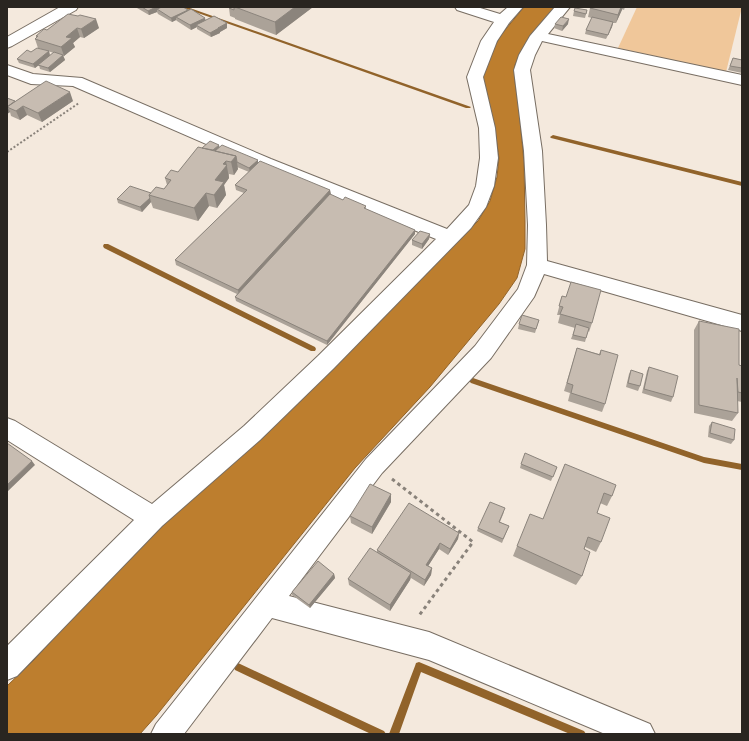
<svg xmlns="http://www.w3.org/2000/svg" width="749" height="741" font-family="'DM Sans',sans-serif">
	<rect width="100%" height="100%" fill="#f4e9dd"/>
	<path fill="#f0c79a" d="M637,7H742L726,72L618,48Z"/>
	<path fill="#bd7e2e" stroke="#91632a" d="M524,7H556L522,50L515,65V82L519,109L524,163L525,222V249L517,278L499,304L430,387L355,468L156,716L140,734H7V686L34,660L126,558L186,503L264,437L390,307L478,221L490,201L497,177L499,158L495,131L484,87L483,73L487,60L501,35Z"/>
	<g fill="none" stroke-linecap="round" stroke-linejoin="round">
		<path fill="#91632a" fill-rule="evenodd" d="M181,7H187L471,107L470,108H466Z
			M553,135L742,182V186L551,138L550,137Z
			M104,244H108L315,347L316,349L315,351H311L104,248L103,246Z
			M473,378L704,457L742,464V470L704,463L471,383L469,381L471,379Z
			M419,662L584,731L586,734H570L421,672L399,734H389L415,666L416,663Z
			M238,663L384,731L386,734H371L235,670L234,667L235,664Z"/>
		<defs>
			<path id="minor" d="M60,7H78L76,10L12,46L7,48V37Z
				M455,7H477L500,14L508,7H523L509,23L497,41L483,77L495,128L498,158L494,186L486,207L471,228L334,368L260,440L162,526L17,676L7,680V646L134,520L7,440V418L15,421L152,504L244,426L318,356L436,239L259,167L73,86L31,84L7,75V65L33,74L82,78L271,159L447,229L469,205L476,186L480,158L479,128L467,77L481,41L494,22L457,10Z
				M555,7H570L548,34L742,75V85L542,41L535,55L530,70L542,151L546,225L547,261L742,315V331L544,274L534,297L491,358L382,473L289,596L429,632L650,724L655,734H605L429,660L272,618L184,734H151L156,724L366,459L475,346L518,289L527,265L528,225L524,151L514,70L519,55L530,36Z"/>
		</defs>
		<use href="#minor" stroke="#786e63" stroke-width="2"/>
		<path stroke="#89827a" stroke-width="2" stroke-dasharray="2 2" stroke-linecap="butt" d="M7,152L79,103"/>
		<path stroke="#89827a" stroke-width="3" stroke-dasharray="3.5 3.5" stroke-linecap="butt" d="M392,479L473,542L418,617"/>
		<use href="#minor" fill="#fff" fill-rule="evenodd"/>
	</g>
	<path fill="#aba298" d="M137,7H183L188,11L205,20L227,23V28L220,32V33L211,37L197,29V27L191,30L177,21L176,20L172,22L158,14L157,12L149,15L137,8Z
		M229,7H313L276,35L235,19V18L230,16L229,8Z
		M586,7H625L624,10L622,9L616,23H613L612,27L606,39L585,34L586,30L592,18L588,17L590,8Z
		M587,10L585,18L573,16L574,11Z
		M68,14L99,28L84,38L80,37L73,43L75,47L64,56H63L65,60L50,72L40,69L39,65L35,68L19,63L17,59L31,52L49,51L50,56L54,53L38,48L35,39L36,38V36L47,30Z
		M555,24H568L562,31L554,28Z
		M733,58L742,60V73L728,70Z
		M7,98L15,101H73L42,122L27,115L20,120L11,116L10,112L7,114Z
		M220,147L258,160V163L330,190L331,195L343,200L366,206V209L415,230V234L327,345L236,301L235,297L237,294L176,265L175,260L244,193L236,190L235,185L249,172L237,167L238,169L234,175L229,174V178L224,185L226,195L217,208L209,206L198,221L153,208L151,202L142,212L118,203L117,199L151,193L164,189L167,185L165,178L178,172L202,148Z
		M430,234L429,239L422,249L412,245V240Z
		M562,296L592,323L589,332L588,331L585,342L571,339L575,328L558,323L560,315H557Z
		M539,320L535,333L518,329L519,324Z
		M699,321L739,365L742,366V402L737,401L738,413L732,421L694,413V330Z
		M577,348L599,354L601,350L605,404L602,412L568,401L570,393L564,391Z
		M649,367L673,397L671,402L642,393L647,371Z
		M631,370L640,386L638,391L626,387L629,374Z
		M712,422L734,440L731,444L708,437L709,426Z
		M521,464L557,467L551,481L520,468Z
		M565,464L612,496L607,506L600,503L597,513L601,542L596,552L585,547L582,576L576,585L513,556L517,546L543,519Z
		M391,494V502L372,534L351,523L350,516Z
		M504,512L500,522L509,526L502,543L477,531L478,528Z
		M459,533L458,539L448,555L439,549L428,566L432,568L431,575L424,586L411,578L410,580L390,611L349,585L348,579L377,552V550Z
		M334,574L335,578L310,608L292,595V592Z"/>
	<path fill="#8b847c" d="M156,7H167L157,9V12L149,15L148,11Z
		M295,7H313L276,35L275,22Z
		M621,7H623L622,10L616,23L618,15Z
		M188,10L189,14L176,17V20L172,22L171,18Z
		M205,18L206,22L196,25L197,27L191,30L190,25Z
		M96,19L99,28L84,38L81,29Z
		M569,19L568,24L562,31L563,26Z
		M613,22L612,27L606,39L608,35Z
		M227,23V28L220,32V33L211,37L210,33Z
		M77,28L80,37L73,43L75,47L64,56L61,47L66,37Z
		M49,51L50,56L35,68L33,64Z
		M63,55L65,60L50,72L48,68Z
		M70,92L73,101L42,122L38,113Z
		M23,106L27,115L20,120L16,111Z
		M7,108H8L10,112L7,114Z
		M219,145L220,149L210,153Z
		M236,156L238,169L234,175L231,162Z
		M258,160V164L250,172L249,168Z
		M226,161L229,178L224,185L226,195L217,208L214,195L215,180L223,164Z
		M330,190L331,195L239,295L238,290Z
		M206,193L209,206L198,221L194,208Z
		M150,198L151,202L142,212L140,207Z
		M415,230V234L327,345V341Z
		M430,234L429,239L422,249V244Z
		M32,461L35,465L7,492V485Z
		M391,494V502L372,534V527Z
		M459,533L458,539L448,555L450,549Z
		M440,543L439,549L425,571L426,565Z
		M432,568L431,575L424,586L425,580Z
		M411,573L410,580L390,611V605Z
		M334,574L335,578L310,608L309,605Z"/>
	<path fill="#c7bcb1" stroke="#8b847c" d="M142,7H156L148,11Z
		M162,7H183L188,10L171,18L157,9Z
		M229,7H234V10L229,8Z
		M235,7H295L275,22Z
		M591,7H621L618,15L590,8Z
		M575,8L587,10L586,14L574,11Z
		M191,9L205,18L190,25L176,17Z
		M68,14L78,16L80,15L96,19L81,29L77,28L66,37L72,38L61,47L35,39L38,36H36L44,29L47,30Z
		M214,16L227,23L218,28H219L210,33L196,25Z
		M561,17L569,19L563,26L555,24Z
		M592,17L613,22L608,35L586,30Z
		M37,48L49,51L33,64L17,59L27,50L31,52Z
		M54,52L63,55L48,68L38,65Z
		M733,58L742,60V68L730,66Z
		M46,81L70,92L38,113L23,106L16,111L7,107Z
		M7,98L15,101L7,107L8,108H7Z
		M210,141L219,145L213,150L202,148Z
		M222,145L258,160L249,168L237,162L236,156L215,151Z
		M198,147L236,156L231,162L226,161L223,164L227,165L215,180L224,182L214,195L206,193L194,208L149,195L156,187L164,189L171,180L165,178L171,170L178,172Z
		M260,161L330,190L238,290L175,260L247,190L235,185Z
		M130,186L151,193L149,195L150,198L140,207L117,199Z
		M330,194L343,200L345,197L366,206L364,208L415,230L327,341L235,297Z
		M420,231L430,234L422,244L412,240Z
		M571,282L601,290L592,323L560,314L563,307L559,306L562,296L566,297Z
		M522,315L539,320L536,329L519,324Z
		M699,321L739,329V365L742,366V393L738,392L737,378L738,413L699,405Z
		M576,324L589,328L586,338L573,335Z
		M577,348L600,355L601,350L618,355L605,404L571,393L573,385L567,383Z
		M649,367L678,376L673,397L644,389Z
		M631,370L643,374L640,386L628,383Z
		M712,422L735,429L734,440L710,433Z
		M7,443L32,461L7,485Z
		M525,453L557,467L553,477L521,464Z
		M565,464L616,485L612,496L604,493L597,513L610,518L601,542L588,537L584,549L590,552L582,576L517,546L530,514L543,519Z
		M370,484L391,494L372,527L350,516Z
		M490,502L505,508L499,522L509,526L503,539L478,528Z
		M409,503L459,533L450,549L440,543L426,565L432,568L425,580L377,550Z
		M370,548L411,573L390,605L348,579Z
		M318,561L334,574L309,605L292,592Z"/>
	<rect width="749" height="741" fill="none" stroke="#292520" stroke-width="16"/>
</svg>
